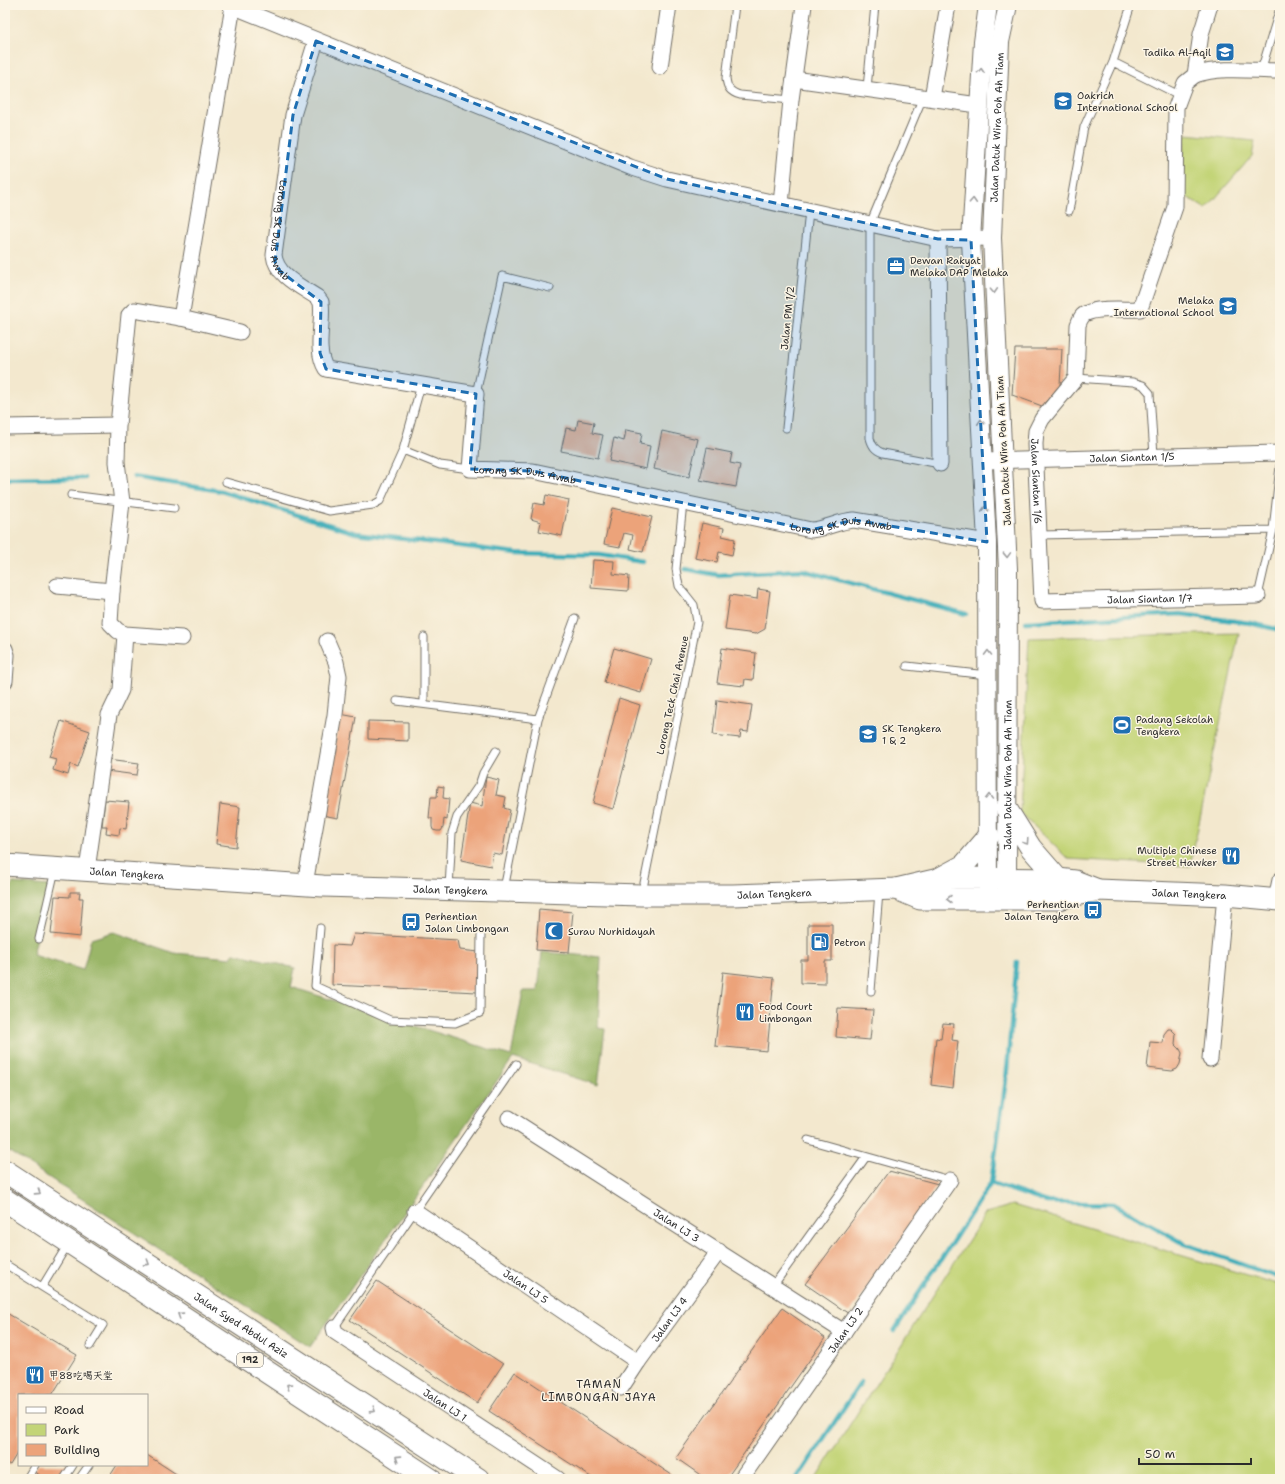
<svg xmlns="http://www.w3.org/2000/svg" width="1285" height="1484" font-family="'Shantell Sans','LXGW WenKai TC',sans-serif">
	<rect width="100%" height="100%" fill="#fcf5e5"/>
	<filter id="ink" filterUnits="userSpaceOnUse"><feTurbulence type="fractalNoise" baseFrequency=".025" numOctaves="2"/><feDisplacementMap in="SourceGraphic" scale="8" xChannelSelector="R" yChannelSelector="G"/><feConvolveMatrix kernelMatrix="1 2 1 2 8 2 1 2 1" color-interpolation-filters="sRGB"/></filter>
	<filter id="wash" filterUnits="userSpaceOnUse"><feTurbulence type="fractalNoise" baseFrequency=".012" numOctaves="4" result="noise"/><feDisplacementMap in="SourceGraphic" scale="16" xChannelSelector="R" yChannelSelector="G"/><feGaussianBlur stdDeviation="0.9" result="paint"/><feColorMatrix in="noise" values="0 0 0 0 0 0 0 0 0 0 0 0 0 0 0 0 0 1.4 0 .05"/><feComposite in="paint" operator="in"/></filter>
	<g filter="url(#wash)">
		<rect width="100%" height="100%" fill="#f3e8ce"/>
		<path fill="#c3d477" stroke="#778051" d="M1185,134L1255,141L1252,156L1206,209L1182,194L1180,186Z
			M1239,633L1190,866L1068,859L1020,812L1029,638Z
			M1013,1205L1280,1285V1479H815L986,1213Z"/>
		<path fill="#9ab668" stroke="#62704a" d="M13,883L49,886L33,955L83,970L91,939L114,932L174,953L231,958L234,953L295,968L291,987L511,1056L523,991H538L542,952L601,957L598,1028L605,1029L598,1085L513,1058L310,1347L5,1149V895Z"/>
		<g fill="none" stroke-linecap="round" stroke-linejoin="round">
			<path stroke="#3dadb9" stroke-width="4.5" d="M134,477L221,491L356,533L516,553L599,555L643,562
				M5,479L85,478
				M685,569L718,575L802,570L966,614
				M1026,622L1180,614L1250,623L1280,630
				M991,1183L1047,1202L1114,1204L1185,1244L1280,1278
				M894,1331L991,1183L1006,1080L1017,962
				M797,1479L861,1382"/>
		</g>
		<g id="blocks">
			<path fill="#eca37a" d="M1015,349H1062L1060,385L1042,406L1012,395Z
				M578,420L594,423L592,433L603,435L598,458L561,451L566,428L576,430Z
				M626,430L642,433L640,444L650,446L646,469L609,461L614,438L624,441Z
				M662,431L698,439L689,477L654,469Z
				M707,448L732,453L730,463L740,465L736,487L700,480Z
				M546,495L569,500L562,536L539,531L541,522L531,519L534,503L544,505Z
				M612,508L652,517L643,552L630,549L633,535L624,533L620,547L604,544Z
				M702,523L724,528L722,536L735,539L732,555L719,552L717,562L695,558Z
				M593,560L614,561L613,574L629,576L628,591L591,588Z
				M758,589L770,591L765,629L756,634L725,630L730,595L757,599Z
				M614,648L651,659L641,693L604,682Z
				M722,648L756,653L753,680L745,679L744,686L717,683Z
				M619,698L640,705L613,809L593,803Z
				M717,700L752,705L748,732L741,731L740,738L713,735Z
				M340,714L356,717L338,818L322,815Z
				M61,721L90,731L78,767L71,764L68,775L53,770L56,759L49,757Z
				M368,721L408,722V741L368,739Z
				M108,759L139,763L137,775L106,771Z
				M486,777L499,780L496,795L506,797L504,808L510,810L502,855L493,853L491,866L461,860L470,803L482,806Z
				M438,786L444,787L443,798L449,799L447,820L444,819L443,828L441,831H437L433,830L432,827V818H429L431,797H437Z
				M105,800L129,802L126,829L120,828L119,835L106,833L107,826H102Z
				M220,804L240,807L236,847L216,844Z
				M70,892H80L79,898H83L80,937L51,934L55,896L70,897Z
				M539,909L573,912L569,952L536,950Z
				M808,924H832V961H825V984L801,983V960H808Z
				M354,934L458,940L460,950L479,952L477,992L332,985L333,945L350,946Z
				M723,972L774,978L767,1051L715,1046Z
				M838,1008L873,1010L870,1040L836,1037Z
				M943,1023L954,1024L952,1040L958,1041L953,1088L931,1085L936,1038L941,1039Z
				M1168,1029H1171L1176,1034L1175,1044L1180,1049L1182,1053L1180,1064L1177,1069L1172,1071L1147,1068L1150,1042L1163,1043L1164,1034Z
				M889,1171L938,1184L849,1314L805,1284Z
				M377,1281L503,1364L477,1403L350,1320Z
				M782,1308L825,1338L726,1479H706L676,1458Z
				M5,1312L77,1355L52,1395H19V1450L10,1465L5,1462Z
				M515,1372L678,1479H594L489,1411Z
				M147,1455L184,1479H108L117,1465H147Z
				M38,1465H69L59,1479H45L34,1471Z"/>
		</g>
	</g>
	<g filter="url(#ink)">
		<use href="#blocks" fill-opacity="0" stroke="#716d64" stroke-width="1"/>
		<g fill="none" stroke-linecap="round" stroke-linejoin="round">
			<defs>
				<path id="service" d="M735,5L726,78C727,88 730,92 740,95L791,100
					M1131,5L1113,62L1179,95
					M1261,71L1280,8
					M867,88L875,5
					M923,97L870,224V438C872,446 875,450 883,453L940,464
					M1069,211L1084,127L1113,62
					M1076,378L1133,382L1143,385L1150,393L1154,456
					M476,394L502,276L550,288
					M786,428L809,211
					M403,450L421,385
					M226,482L329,511L373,505L380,501L403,450L440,465L470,469
					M71,495L174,508
					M1040,535L1273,530
					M1258,596L1273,530L1280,466
					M907,666L987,675
					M397,701L538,719
					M424,703V637
					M449,888L452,833L457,817L479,785L483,773L496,751
					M504,889L538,719L575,618
					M642,893L697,622L694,605L679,586L676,569L683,503
					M320,928L315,986L390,1020L455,1023L480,1013L481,934
					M39,939L55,870
					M871,991L879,892
					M808,1140L950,1180
					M5,1264L103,1325L90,1346
					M773,1286L866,1157
					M42,1287L68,1244
					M334,1328L516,1064
					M35,1479L29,1475L35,1465
					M64,1479L73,1465
					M79,1479L89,1465"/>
				<g id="minor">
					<path d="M230,5L630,167L667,179L938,239L992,238"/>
					<path id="s1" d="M1210,5L1201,34L1195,75L1185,83L1176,107L1175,207L1140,309C1127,310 1098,307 1087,313C1081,315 1080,320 1078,325L1076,378L1042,419L1036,431L1035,444L1042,601L1258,596"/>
					<path id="s2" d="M316,41L293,115L274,255C276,276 302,287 318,298L321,302C324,324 314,349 326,369L476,394L470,469L533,471L811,530C827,529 838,521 854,520L987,542"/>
					<path d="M660,67L669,5"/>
					<path d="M1195,75C1222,66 1252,71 1280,71"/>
					<path d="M794,79L978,105"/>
					<path d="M932,98L948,5"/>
					<path d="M781,204L791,100L804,5"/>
					<path d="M938,239L940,464"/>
					<path d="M181,318L233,6"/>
					<path d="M5,427L118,425"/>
					<path id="s3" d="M984,461L1280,453"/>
					<path d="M57,586L112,591"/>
					<path d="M182,638L125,634L118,631L110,623L112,591L122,502L117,462L118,425L129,315L134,310L181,318L240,332"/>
					<path d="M5,649L7,655L5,681"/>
					<path d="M87,870L109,715L121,690L125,634"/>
					<path d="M305,884L335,715L339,676L336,662L327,641"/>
					<path d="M1276,899L1280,880"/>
					<path d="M1210,1059L1225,895"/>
					<path id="s4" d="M509,1118L844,1332"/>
					<path id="s5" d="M415,1211L638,1362"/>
					<path id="s6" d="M334,1328L335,1332L558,1479"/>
					<path id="s7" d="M621,1388L638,1362L719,1251"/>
					<path id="s8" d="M741,1479L950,1180"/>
				</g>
				<g id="tertiary">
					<path d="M988,5L983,42L971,240L987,542L988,891"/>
					<path id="s9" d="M1007,893L1008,569L992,238L1000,42L1008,5"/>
				</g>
				<g id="secondary">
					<path d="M1006,808L1031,848L1058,879"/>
					<path id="s10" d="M5,865L323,886L641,895H733L896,889L939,879L961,878L1058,879L1075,881L1098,890"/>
					<path d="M940,878L964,865L989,836"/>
					<path id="s11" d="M896,889L920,899H1058L1098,890L1225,895L1280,900"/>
				</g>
				<g id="primary">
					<path id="s12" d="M5,1171L478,1479"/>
					<path d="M5,1200L430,1479"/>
				</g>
			</defs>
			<use href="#service" stroke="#716d64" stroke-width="9"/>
			<use href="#minor" stroke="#716d64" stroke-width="17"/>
			<use href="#tertiary" stroke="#716d64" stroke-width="20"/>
			<use href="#secondary" stroke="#716d64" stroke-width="23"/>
			<use href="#primary" stroke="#716d64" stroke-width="24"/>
			<use href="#service" stroke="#fff" stroke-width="7"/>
			<use href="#minor" stroke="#fff" stroke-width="15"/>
			<use href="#tertiary" stroke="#fff" stroke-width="18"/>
			<use href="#secondary" stroke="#fff" stroke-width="21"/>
			<use href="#primary" stroke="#fff" stroke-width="22"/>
		</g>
		<defs><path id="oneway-chevron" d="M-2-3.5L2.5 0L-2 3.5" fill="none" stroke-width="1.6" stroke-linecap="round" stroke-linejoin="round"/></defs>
		<g stroke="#a0a0a0">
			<use href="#oneway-chevron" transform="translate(981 71) rotate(-86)"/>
			<use href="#oneway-chevron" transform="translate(973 201) rotate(-87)"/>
			<use href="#oneway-chevron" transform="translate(994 291) rotate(87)"/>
			<use href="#oneway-chevron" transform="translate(981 422) rotate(-93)"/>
			<use href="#oneway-chevron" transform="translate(985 509) rotate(-92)"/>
			<use href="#oneway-chevron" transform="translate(1007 555) rotate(88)"/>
			<use href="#oneway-chevron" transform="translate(988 653) rotate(-91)"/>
			<use href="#oneway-chevron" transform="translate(989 797) rotate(-90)"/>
			<use href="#oneway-chevron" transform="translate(1026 842) rotate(56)"/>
			<use href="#oneway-chevron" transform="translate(949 899) rotate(180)"/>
			<use href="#oneway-chevron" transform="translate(38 1192) rotate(33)"/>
			<use href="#oneway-chevron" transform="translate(147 1263) rotate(33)"/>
			<use href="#oneway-chevron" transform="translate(180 1315) rotate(-147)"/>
			<use href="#oneway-chevron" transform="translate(289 1386) rotate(-147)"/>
			<use href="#oneway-chevron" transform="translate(373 1410) rotate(33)"/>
			<use href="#oneway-chevron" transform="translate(398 1458) rotate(-147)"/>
		</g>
	</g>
	<path fill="#1f6fb2" fill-opacity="0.2" stroke="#1f6fb2" stroke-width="3" stroke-dasharray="8 5" stroke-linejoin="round" d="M316,41L667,179L938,239L971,240L987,542L854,520L811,530L533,471L470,469L476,394L326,369L320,353L321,302L280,271L275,262L293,115Z"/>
	<defs>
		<symbol id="school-square" viewBox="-11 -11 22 22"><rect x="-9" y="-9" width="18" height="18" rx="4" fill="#1f6fb2" stroke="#fcf5e5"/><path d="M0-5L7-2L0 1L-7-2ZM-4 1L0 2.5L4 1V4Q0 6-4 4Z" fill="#fff"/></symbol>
		<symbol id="office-square" viewBox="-11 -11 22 22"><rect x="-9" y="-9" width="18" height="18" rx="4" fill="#1f6fb2" stroke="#fcf5e5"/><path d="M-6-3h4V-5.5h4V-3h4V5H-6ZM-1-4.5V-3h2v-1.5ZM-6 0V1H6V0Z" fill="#fff"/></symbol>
		<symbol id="stadium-square" viewBox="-11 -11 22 22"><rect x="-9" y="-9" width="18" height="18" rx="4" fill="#1f6fb2" stroke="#fcf5e5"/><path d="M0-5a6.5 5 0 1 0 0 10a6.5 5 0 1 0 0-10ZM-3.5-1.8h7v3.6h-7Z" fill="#fff"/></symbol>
		<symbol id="restaurant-square" viewBox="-11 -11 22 22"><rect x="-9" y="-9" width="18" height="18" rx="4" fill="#1f6fb2" stroke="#fcf5e5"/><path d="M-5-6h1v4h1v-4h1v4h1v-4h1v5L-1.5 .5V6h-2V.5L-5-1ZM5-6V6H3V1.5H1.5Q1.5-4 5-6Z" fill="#fff"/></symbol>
		<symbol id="bus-square" viewBox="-11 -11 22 22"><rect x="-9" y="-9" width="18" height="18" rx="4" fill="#1f6fb2" stroke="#fcf5e5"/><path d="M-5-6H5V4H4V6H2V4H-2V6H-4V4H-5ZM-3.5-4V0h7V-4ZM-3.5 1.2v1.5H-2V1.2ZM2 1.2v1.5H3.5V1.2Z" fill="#fff"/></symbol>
		<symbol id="mosque-square" viewBox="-11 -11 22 22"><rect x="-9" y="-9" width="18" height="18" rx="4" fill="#1f6fb2" stroke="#fcf5e5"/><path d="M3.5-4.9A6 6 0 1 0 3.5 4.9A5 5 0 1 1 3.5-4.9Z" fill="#fff"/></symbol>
		<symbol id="fuel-square" viewBox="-11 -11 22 22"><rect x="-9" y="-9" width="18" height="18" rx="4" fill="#1f6fb2" stroke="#fcf5e5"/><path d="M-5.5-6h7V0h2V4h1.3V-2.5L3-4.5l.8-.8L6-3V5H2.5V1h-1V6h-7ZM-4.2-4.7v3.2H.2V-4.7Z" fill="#fff"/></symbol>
	</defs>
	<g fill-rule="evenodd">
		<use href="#school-square" x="1214" y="41" width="22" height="22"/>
		<use href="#school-square" x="1052" y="90" width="22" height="22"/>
		<use href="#office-square" x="885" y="255" width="22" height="22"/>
		<use href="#school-square" x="1217" y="295" width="22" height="22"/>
		<use href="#stadium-square" x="1111" y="714" width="22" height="22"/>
		<use href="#school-square" x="857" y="723" width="22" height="22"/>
		<use href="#restaurant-square" x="1220" y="845" width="22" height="22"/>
		<use href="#bus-square" x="1082" y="899" width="22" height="22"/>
		<use href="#bus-square" x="400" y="911" width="22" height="22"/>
		<use href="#mosque-square" x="543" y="920" width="22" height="22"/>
		<use href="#fuel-square" x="809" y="931" width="22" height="22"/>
		<use href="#restaurant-square" x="734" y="1001" width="22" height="22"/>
		<use href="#restaurant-square" x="24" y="1364" width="22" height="22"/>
	</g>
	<g text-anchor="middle" stroke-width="3" stroke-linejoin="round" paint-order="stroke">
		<rect fill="#fcf5e5" stroke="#6a6863" stroke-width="1" x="237" y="1353" width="26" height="14" rx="3"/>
		<g font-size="9" font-weight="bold" fill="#2b2b2b">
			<text x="250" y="1363">192</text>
		</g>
		<g font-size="10" fill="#2b2b2b" stroke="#fcf5e5" text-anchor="start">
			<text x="1211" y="56" text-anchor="end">Tadika Al-Aqil</text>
			<text x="1077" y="99">Oakrich<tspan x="1077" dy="12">International School</tspan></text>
			<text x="910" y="264">Dewan Rakyat<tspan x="910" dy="12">Melaka DAP Melaka</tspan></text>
			<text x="1214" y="304" text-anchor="end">Melaka<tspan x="1214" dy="12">International School</tspan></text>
			<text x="1136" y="723">Padang Sekolah<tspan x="1136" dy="12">Tengkera</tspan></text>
			<text x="882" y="732">SK Tengkera<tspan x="882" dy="12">1 &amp; 2</tspan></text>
			<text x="1217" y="854" text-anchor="end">Multiple Chinese<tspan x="1217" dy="12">Street Hawker</tspan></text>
			<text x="1079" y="908" text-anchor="end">Perhentian<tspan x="1079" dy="12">Jalan Tengkera</tspan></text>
			<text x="425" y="920">Perhentian<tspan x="425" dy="12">Jalan Limbongan</tspan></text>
			<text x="568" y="935">Surau Nurhidayah</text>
			<text x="834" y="946">Petron</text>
			<text x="759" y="1010">Food Court<tspan x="759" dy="12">Limbongan</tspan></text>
			<text x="49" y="1379">甲88吃喝天堂</text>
		</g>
		<g font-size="10" fill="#2b2b2b" stroke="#fcf5e5">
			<text dy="4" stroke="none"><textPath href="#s9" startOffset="766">Jalan Datuk Wira Poh Ah Tiam</textPath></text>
			<text dy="4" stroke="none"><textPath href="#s2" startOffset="195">Lorong SK Duis Awab</textPath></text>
			<text transform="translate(787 318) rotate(-84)" y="4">Jalan PM 1/2</text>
			<text transform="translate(1003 451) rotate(-93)" y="4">Jalan Datuk Wira Poh Ah Tiam</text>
			<text dy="4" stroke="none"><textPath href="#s3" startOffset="148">Jalan Siantan 1/5</textPath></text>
			<text dy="4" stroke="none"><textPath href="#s2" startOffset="638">Lorong SK Duis Awab</textPath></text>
			<text dy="4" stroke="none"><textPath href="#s1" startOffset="557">Jalan Siantan 1/6</textPath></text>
			<text dy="4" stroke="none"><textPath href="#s2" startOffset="961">Lorong SK Duis Awab</textPath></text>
			<text dy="4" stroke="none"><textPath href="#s1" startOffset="785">Jalan Siantan 1/7</textPath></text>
			<text transform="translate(672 695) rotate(-78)" y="4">Lorong Teck Chai Avenue</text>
			<text dy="4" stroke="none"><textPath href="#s9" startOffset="118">Jalan Datuk Wira Poh Ah Tiam</textPath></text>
			<text dy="4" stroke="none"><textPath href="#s10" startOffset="122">Jalan Tengkera</textPath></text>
			<text dy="4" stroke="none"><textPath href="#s10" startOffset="446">Jalan Tengkera</textPath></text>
			<text dy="4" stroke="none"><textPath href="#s10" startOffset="770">Jalan Tengkera</textPath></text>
			<text dy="4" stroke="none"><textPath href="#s11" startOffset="296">Jalan Tengkera</textPath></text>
			<text dy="4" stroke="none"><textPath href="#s4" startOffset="199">Jalan LJ 3</textPath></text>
			<text dy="4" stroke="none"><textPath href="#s5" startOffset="134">Jalan LJ 5</textPath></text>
			<text dy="4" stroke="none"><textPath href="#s7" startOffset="84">Jalan LJ 4</textPath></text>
			<text dy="4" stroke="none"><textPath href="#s12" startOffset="282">Jalan Syed Abdul Aziz</textPath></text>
			<text dy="4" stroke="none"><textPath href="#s8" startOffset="182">Jalan LJ 2</textPath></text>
			<text dy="4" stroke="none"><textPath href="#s6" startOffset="136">Jalan LJ 1</textPath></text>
		</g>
		<g font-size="11" letter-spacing="1" fill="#2b2b2b" stroke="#fcf5e5">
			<text x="599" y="1388">TAMAN<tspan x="599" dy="13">LIMBONGAN JAYA</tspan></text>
		</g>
	</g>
	<rect width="1285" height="1484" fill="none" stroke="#fcf5e5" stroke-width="20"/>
	<rect x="18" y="1394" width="130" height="72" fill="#fcf5e5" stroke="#a8a49b"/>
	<rect x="26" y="1407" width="20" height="6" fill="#ffffff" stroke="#a8a49b"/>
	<text x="54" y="1414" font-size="12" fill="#2b2b2b">Road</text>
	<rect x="26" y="1424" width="20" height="12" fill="#c3d477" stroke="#a8a49b"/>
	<text x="54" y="1434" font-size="12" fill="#2b2b2b">Park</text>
	<rect x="26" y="1444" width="20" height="12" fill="#eca37a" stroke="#a8a49b"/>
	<text x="54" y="1454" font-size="12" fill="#2b2b2b">Building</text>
	<path d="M1139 1458v6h112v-6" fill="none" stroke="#2b2b2b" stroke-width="2"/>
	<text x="1145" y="1458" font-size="12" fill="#2b2b2b" stroke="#fcf5e5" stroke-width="3" paint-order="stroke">50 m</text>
</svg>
